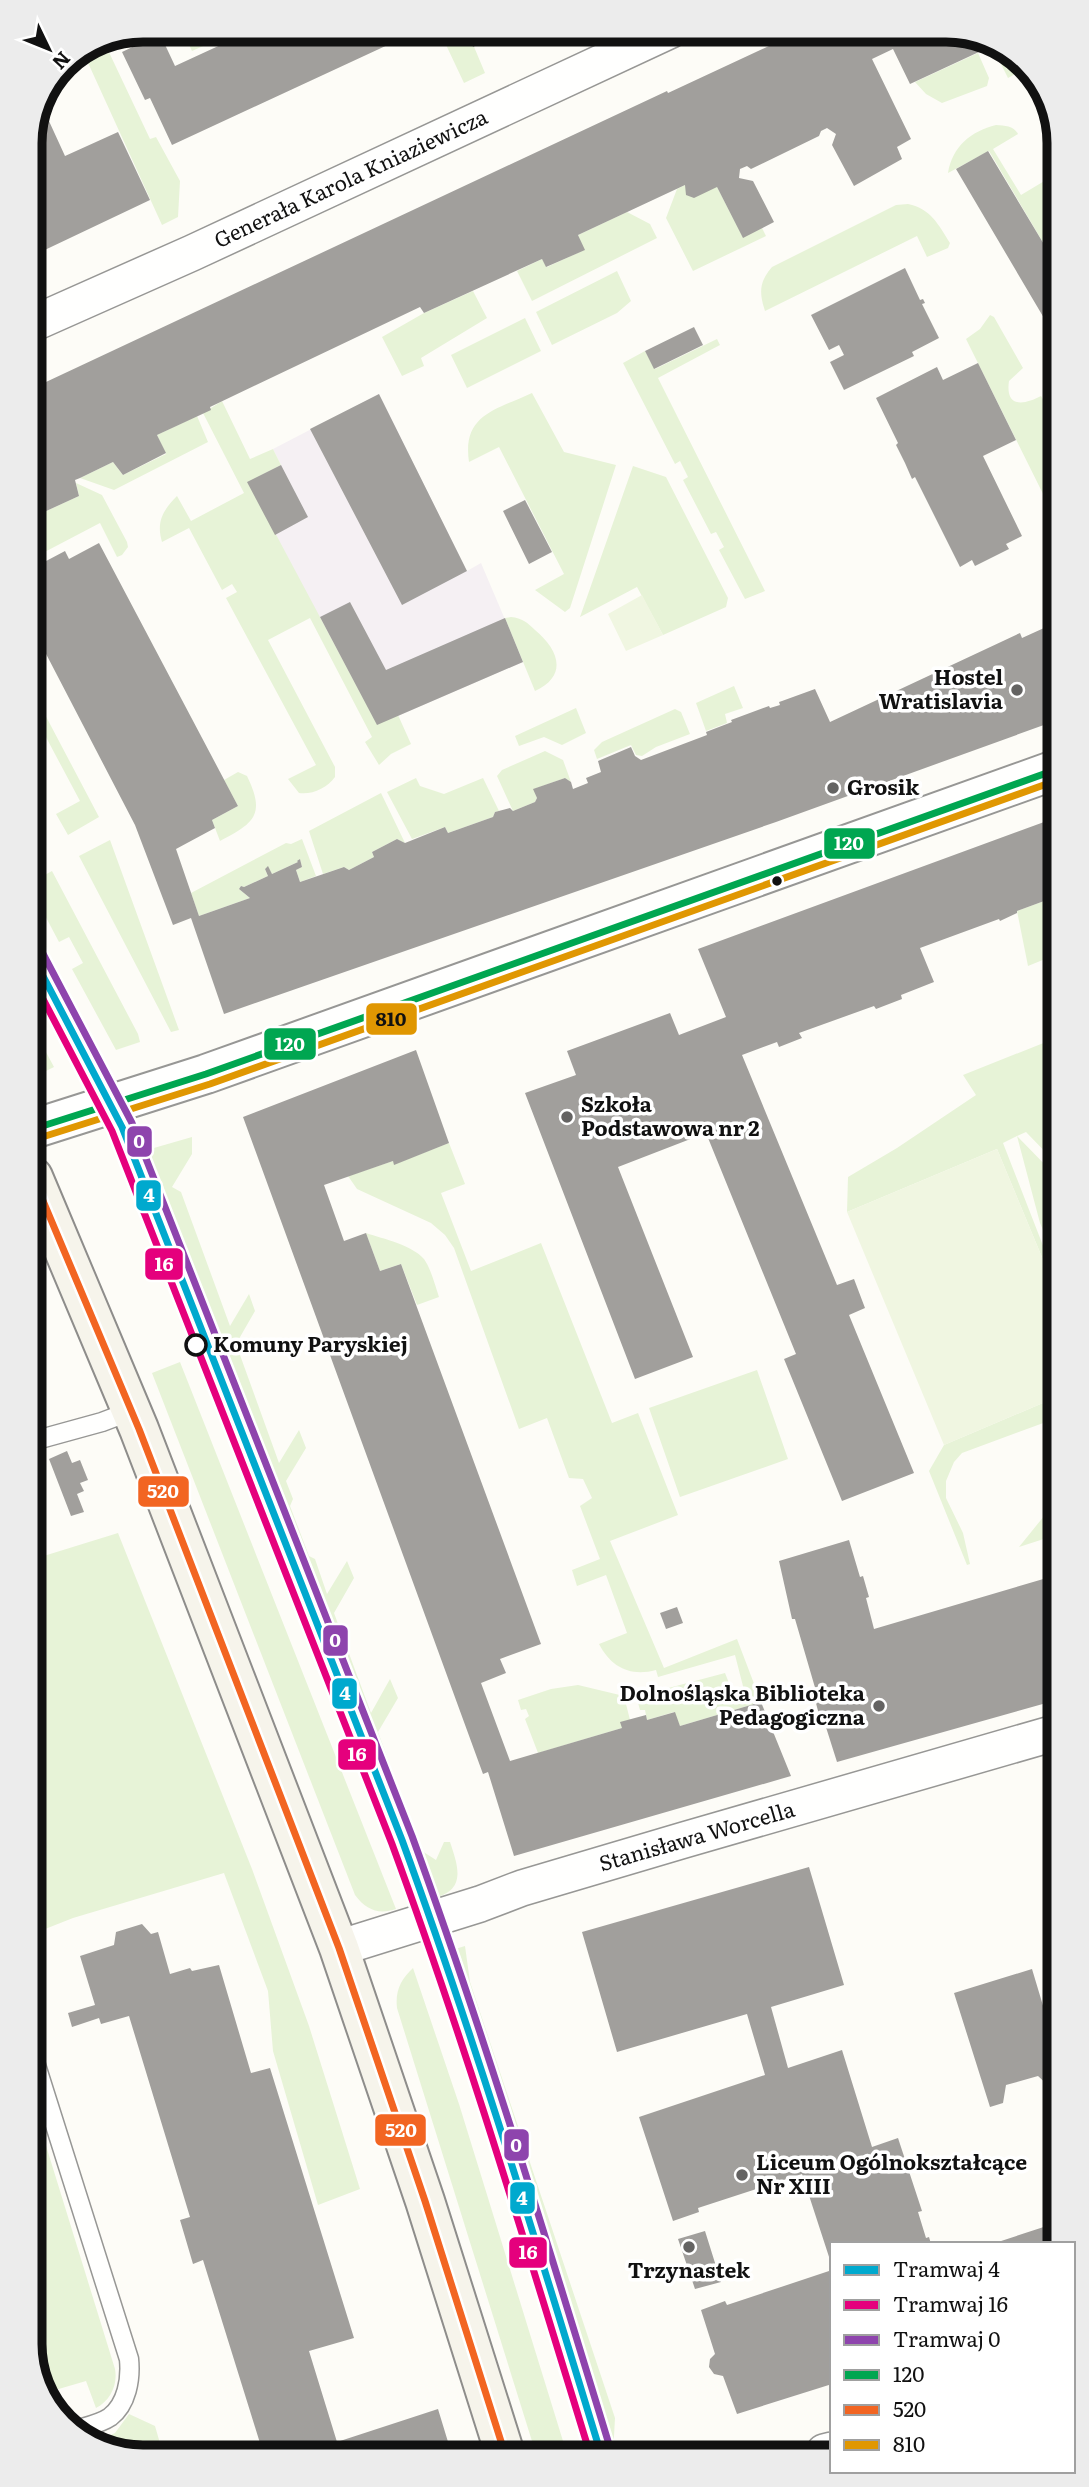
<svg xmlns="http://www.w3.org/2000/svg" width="1089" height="2487" font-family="Literata,serif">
	<rect width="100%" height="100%" fill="#fdfcf7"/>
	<path fill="#f5f0f3" d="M379,394L467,571L481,563L523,662L377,725L247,482L281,465L273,449Z"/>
	<path fill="#e7f3d7" d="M142,30H147L107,48L150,139L156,137L180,181L178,217L162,225L84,54Z
		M182,30H239L192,51Z
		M439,30H467L485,73L464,83Z
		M994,45L1015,53L1026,68L1008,78L992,46Z
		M978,53L989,78L987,86L942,103L926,94L915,82Z
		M996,125C1005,126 1013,125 1018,134L993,149L1021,195L1046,180L1053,179L1054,255L1051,256L989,151L948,173C952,147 971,131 996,125Z
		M685,185L717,187L743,237L762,228L766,236L693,271L666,218L677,189Z
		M908,204C931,209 938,224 950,243L948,248L927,257L917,236L765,311C759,293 759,282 772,267L896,205Z
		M627,212L650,224L657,238L532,301L517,271L542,259L547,267L584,250L578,235Z
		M617,271L631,301L617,313L552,345L536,312Z
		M473,291L487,318L421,358L424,366L402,376L382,337L424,313Z
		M990,315L994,317L1023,368L1009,381C1005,408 1024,405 1041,396L1054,418V462L1051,464L1054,470V516L966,339L980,329Z
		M525,318L541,351L467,388L451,355Z
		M717,339L720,345L658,378L765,591L745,599L719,550L724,547L716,532L711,534L683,480L688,477L680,461L675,464L623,363L645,351L655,369Z
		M532,393L564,452L616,465L570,608L565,612L535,590L564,574L499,447L469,462C462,414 496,410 532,393Z
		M222,401L250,459L273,449L281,465L248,482L377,724L398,715L411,744L391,754L379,765L365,742L372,737L310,618L268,640L335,767V777C327,788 312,795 299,793L288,779L316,765L226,598L237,592L232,584L222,590L189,528L162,542C156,522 163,510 177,496L191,521L244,493L203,413Z
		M197,416L208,442L114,490L80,478L113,462L123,475L166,454L157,435Z
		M633,466L666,477L728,598L726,607L663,635L637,587L580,617Z
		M76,483L102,495L127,542L128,547L122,555L117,557L100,523L37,556L31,545V518L79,496Z
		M511,617C522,618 528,623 535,630C558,649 569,675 535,691L505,618Z
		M734,686L743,708L725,714L727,723L706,731L696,703Z
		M31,688L99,817L68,835L56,814L80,801L31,709Z
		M576,708L586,733L562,745L544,737L519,746L515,736Z
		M675,709L681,712L690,734L656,747L642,756L636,755L631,745L597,759L594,750L602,742Z
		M545,751L563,760L571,782L565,778L534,789L537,798L535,802L513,811L497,776L502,770Z
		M238,772L247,776C266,815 254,823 220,841L212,820L238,806L224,780Z
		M416,778L420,786L444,794L483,778L499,811L495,812L493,817L448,833L445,827L412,839L387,792Z
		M381,793L405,843L397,839L372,852L374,857L349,870L344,867L323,874L309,831Z
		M302,839L316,876L300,882L296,870L302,867L300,859L298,862L272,874L268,867L265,869L268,876L244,887L241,886L239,889L250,898L199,916L191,893L286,843L291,844Z
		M110,840L179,1030L171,1032L79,856Z
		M52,871L138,1034L140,1042L116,1050L72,969L83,963L69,937L59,942L32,891V882Z
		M1055,897V955L1028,966L1017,911Z
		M32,1026L54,1067L44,1072L32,1062Z
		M1056,1038V1163L1026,1132L1017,1136L1056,1176V1260L1040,1223L1017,1136L1003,1143L1056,1279V1291L997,1149L847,1212L848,1177L897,1148L976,1095L963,1075Z
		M192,1137V1154L172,1187L181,1192L230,1326L249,1294L255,1311L236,1344L279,1463L299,1430L306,1448L286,1481L293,1499L290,1506L309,1556L315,1559L327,1594L347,1561L354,1578L334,1613L371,1713L390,1679L398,1698L378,1732L422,1851L436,1860L444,1842H450C458,1866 467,1890 434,1898L186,1256L140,1152Z
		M449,1143L465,1184L441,1193L471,1271L541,1243L612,1423L638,1413L678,1515L610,1541L664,1668L737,1639L761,1702L680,1726L674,1712L647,1720L645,1710H640L637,1699L661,1693V1690L725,1673L733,1693L744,1690L735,1655L658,1677L656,1670C630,1677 611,1667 599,1644L627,1633L606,1575L577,1586L572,1570L600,1559L580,1506L592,1498L583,1479L569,1478L547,1418L519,1429L454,1248L445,1235L431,1223L357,1189L348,1176L393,1161L395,1164Z
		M366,1233C384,1239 412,1245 424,1259C431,1269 435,1285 439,1297L417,1305L401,1264L380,1271Z
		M180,1362L396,1909C379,1915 366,1910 355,1895L152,1373Z
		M757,1370L788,1459L680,1497L649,1408Z
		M1057,1397V1418L962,1453L954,1462L946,1481V1498L963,1533L970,1564L967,1565L929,1471L944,1445Z
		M1057,1500V1547L1053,1536L1019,1547Z
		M118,1533L252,1869L309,2026L360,2189L318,2205L273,2051L268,1991L224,1873L73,1918L35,1933L34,1559Z
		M578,1685L624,1696L630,1720L622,1728L538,1753L525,1719L529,1716L526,1709L521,1710L518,1700L551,1689Z
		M465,1946L470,1982L615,2418L613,2454L481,2035L452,1950Z
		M413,1968L459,2104L567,2454H536L397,2008C395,1991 401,1979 413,1968Z
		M35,2110L115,2369C118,2385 110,2401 96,2408L86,2381L45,2393L36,2381Z
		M129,2414L155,2426L164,2457H135L95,2442L115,2433Z"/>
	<path fill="#f0f6e1" d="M642,595L663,635L626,651L608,614Z
		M997,1149L1056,1291L1057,1397L944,1445L847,1212Z"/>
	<path fill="#a19f9c" d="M253,30H420L172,145L150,98L145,100L122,52L160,34L175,66Z
		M467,30H515L507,34L505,31L473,47Z
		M803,30H954L994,45L910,84L893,49L872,59L911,139L897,147L902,159L854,186L832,145L836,134L827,128L821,131L819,136L751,169L747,166L740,169L739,178L753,181L774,222L743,238L717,187L694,198L686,195L685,185L578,235L585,250L546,267L542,259L424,313L420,307L210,407L211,410L157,435L166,453L123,475L113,462L80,478L75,480L79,496L31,518V389L667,91L668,93Z
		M43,108L65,156L118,132L150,200L30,257V136Z
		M988,151L1054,261V335L956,169Z
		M905,268L920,300L923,299L925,303L922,304L939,338L912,352L914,356L844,390L830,362L844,355L839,345L829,350L811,315Z
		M694,327L703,345L654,369L645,351Z
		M978,363L1016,440L983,456L1022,536L1006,544L1009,549L975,566L972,560L960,567L915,477L912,479L905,463L896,445L898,443L876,398L937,367L943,380Z
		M379,394L467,571L402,605L310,429Z
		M281,465L308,517L275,535L247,482Z
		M525,500L552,552L529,564L503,511Z
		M99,543L238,806L212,820L215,828L176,849L199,916L250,898L239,889L241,886L244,887L268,876L265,869L268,866L272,874L298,862L297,861L300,859L302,867L296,870L300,882L344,867L349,870L374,857L372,852L397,839L405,843L445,827L448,833L493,817L495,812L510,808L513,811L535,802L537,798L533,789L565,778L571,782L573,789L588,783L586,778L601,772L598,761L631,747L635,756L641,760L707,735L706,732L732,722L731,720L769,706L770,708L780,705L779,702L782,701L815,689L830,722L1020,633L1022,638L1055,623V721L776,822L224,1014L191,918L173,925L135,825L31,625V569L65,551L69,559Z
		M350,602L386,670L505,618L523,662L377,725L320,617Z
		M1054,602L1055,610V623L1046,605Z
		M1055,818V897L1017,911V913L1000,921L999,919L920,948L934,982L901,995L902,999L876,1009L874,1006L799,1033L802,1038L779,1047L777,1042L742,1055L837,1285L854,1279L865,1308L849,1315L914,1473L842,1501L784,1359L796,1354L706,1133L618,1167L693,1357L635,1379L525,1093L576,1075L567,1051L670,1013L679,1035L726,1017L698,949Z
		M416,1050L449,1143L394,1165L393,1161L324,1185L344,1241L366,1233L380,1271L401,1264L541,1644L500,1659L506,1673L481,1683L510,1761L622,1728L620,1722L646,1715L647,1720L675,1712L680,1726L761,1702L791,1776L514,1856L488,1772L483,1774L243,1117Z
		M33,1375L41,1396L33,1399Z
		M67,1451L72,1463L80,1460L88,1480L80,1483L84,1491L77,1494L84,1512L71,1516L49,1459Z
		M849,1540L860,1577L863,1576L869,1597L866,1598L874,1629L1057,1575V1700L837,1762L824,1721L821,1722L813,1692L816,1691L795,1619H792L779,1561Z
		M677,1607L683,1623L666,1629L660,1613Z
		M1058,1797V1836L1057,1837L1046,1800Z
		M809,1867L844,1985L771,2007L788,2068L842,2050L872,2147L898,2138L922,2211L918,2212L926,2238L929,2237L931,2244H832L831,2263L802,2174L698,2208L699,2212L673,2221L639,2117L765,2075L747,2014L617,2052L582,1932Z
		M142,1924L151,1934L158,1932L170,1974L190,1968L192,1971L219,1965L251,2073L270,2068L354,2338L309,2351L337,2442L438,2409L452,2455L264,2456L203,2260L193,2264L180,2220L190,2217L129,2016L101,2024L99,2018L72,2027L68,2013L95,2005L80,1956L114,1945L116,1932Z
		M1032,1969L1053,2039H1050L1058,2067L1059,2084L1050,2087L1038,2076L1006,2085L1003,2103L990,2107L954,1993Z
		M1059,2222V2244H995V2243Z
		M705,2231L721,2282L695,2289L678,2239Z
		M832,2270V2384L737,2414L723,2376L714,2374L709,2367L710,2359L715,2354L701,2310L725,2301L727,2305Z"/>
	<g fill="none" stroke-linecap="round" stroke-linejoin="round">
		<defs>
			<path id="service" d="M33,1441L102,1422L131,1411
				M35,2062L129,2359C131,2379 127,2404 110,2417C100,2424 84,2427 72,2431"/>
			<path id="minor" d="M30,325L192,253L671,30
				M339,1948L480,1904L522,1888L684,1840L1058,1732
				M824,2452L832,2450"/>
			<path id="tertiary" d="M33,1129L206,1074L1055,770"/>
			<path id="secondary" d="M33,1177L139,1429L339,1948L425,2201L505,2454"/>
		</defs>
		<use href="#service" stroke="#979795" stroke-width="21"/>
		<use href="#minor" stroke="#979795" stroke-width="38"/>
		<use href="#tertiary" stroke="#979795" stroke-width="42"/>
		<use href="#secondary" stroke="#8e8d8b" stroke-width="42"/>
		<use href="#service" stroke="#fffffe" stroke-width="18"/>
		<use href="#minor" stroke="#fffffe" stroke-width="35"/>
		<use href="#tertiary" stroke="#fffffe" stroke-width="38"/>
		<use href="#secondary" stroke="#f6f4eb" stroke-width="38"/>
		<defs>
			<path id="bus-1" d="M33,1129L206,1074L1055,770"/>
			<path id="bus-2" d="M33,1177L139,1429L339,1948L425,2201L505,2454"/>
			<path id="bus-3" d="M36,1139L210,1084L1055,781"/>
		</defs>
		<use href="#bus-1" stroke="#fff" stroke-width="12"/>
		<use href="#bus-2" stroke="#fff" stroke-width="12"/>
		<use href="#bus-3" stroke="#fff" stroke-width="12"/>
		<use href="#bus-1" stroke="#00a651" stroke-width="7"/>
		<use href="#bus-2" stroke="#f26522" stroke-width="7"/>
		<use href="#bus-3" stroke="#e09702" stroke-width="7"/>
		<defs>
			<path id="tram-1" d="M32,955L122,1127L402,1840C476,2042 538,2248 601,2454"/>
			<path id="tram-2" d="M32,978L112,1131L392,1844C466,2045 527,2249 590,2454"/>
			<path id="tram-3" d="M41,950L132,1123L412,1836C486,2039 548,2245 611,2451"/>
		</defs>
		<use href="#tram-1" stroke="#fff" stroke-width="12"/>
		<use href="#tram-2" stroke="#fff" stroke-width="12"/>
		<use href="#tram-3" stroke="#fff" stroke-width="12"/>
		<use href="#tram-1" stroke="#00a9ce" stroke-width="7"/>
		<use href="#tram-2" stroke="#e5007d" stroke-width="7"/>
		<use href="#tram-3" stroke="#8e44ad" stroke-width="7"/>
	</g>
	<g fill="#646362" stroke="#fff" stroke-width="2.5">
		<circle cx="1017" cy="690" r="7"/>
		<circle cx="833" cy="788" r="7"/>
		<circle cx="567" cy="1117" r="7"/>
		<circle cx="879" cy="1706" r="7"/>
		<circle cx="742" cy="2175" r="7"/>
		<circle cx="689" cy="2247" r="7"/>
	</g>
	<circle fill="#111" stroke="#fff" stroke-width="2.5" cx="777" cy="881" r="6"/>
	<circle fill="#fff" stroke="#111" stroke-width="3.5" cx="196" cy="1345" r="10"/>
	<g text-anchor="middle" stroke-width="7" stroke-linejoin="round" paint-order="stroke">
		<g font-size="21" fill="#111" stroke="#fff">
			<text transform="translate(351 179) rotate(-25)" y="7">Generała Karola Kniaziewicza</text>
			<text transform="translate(697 1837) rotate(-16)" y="7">Stanisława Worcella</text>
		</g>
		<g font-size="21" font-weight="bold" fill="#111" stroke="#fff" text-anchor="start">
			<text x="1003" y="685" text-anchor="end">Hostel<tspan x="1003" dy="24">Wratislavia</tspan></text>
			<text x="847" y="795">Grosik</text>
			<text x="581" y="1112">Szkoła<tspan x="581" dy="24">Podstawowa nr 2</tspan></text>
			<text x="865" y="1701" text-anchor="end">Dolnośląska Biblioteka<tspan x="865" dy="24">Pedagogiczna</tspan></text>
			<text x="756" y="2170">Liceum Ogólnokształcące<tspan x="756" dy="24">Nr XIII</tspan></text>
			<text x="689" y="2278" text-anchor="middle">Trzynastek</text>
		</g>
		<g font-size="21" font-weight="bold" fill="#111" stroke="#fff" text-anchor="start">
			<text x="213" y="1352">Komuny Paryskiej</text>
		</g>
	</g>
	<path d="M0 0H1089V2487H0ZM143 42H946A101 101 0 0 1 1047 143V2344A101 101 0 0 1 946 2445H143A101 101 0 0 1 42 2344V143A101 101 0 0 1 143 42Z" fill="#ececec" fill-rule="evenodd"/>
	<path fill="none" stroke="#111" stroke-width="9" d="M143 42H946A101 101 0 0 1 1047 143V2344A101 101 0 0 1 946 2445H143A101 101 0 0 1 42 2344V143A101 101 0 0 1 143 42Z"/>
	<g stroke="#fff" stroke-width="2.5">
		<rect x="823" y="827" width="53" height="33" rx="7" fill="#00a651"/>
		<rect x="365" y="1002" width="53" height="34" rx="7" fill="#e09702"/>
		<rect x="263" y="1027" width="54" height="34" rx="7" fill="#00a651"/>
		<rect x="126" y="1125" width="27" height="33" rx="7" fill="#8e44ad"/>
		<rect x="135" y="1179" width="27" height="33" rx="7" fill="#00a9ce"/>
		<rect x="144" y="1247" width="40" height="34" rx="7" fill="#e5007d"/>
		<rect x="137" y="1475" width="53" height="33" rx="7" fill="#f26522"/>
		<rect x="322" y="1624" width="27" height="33" rx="7" fill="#8e44ad"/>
		<rect x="331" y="1677" width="27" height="33" rx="7" fill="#00a9ce"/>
		<rect x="337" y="1738" width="40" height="33" rx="7" fill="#e5007d"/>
		<rect x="374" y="2113" width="53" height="34" rx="7" fill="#f26522"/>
		<rect x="503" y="2128" width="27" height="34" rx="7" fill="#8e44ad"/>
		<rect x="509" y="2181" width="27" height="34" rx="7" fill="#00a9ce"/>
		<rect x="508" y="2236" width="40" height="33" rx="7" fill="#e5007d"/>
	</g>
	<g font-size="19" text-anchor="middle" font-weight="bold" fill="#fff">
		<text x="849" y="850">120</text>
		<text x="290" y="1051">120</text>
		<text x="139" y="1148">0</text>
		<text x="149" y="1202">4</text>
		<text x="164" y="1271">16</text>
		<text x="163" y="1498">520</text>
		<text x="335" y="1647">0</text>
		<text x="345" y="1700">4</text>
		<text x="357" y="1761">16</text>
		<text x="401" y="2137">520</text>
		<text x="516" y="2152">0</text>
		<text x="522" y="2205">4</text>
		<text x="528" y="2259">16</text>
	</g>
	<g font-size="19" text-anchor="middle" font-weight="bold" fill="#111">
		<text x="391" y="1026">810</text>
	</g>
	<rect x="830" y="2242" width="245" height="231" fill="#ffffff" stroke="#a0a0a0" stroke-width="2"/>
	<rect x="844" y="2265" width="35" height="10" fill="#00a9ce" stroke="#a0a0a0" stroke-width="2"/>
	<text x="893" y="2277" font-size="21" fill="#111111">Tramwaj 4</text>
	<rect x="844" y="2300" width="35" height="10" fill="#e5007d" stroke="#a0a0a0" stroke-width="2"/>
	<text x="893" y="2312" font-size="21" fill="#111111">Tramwaj 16</text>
	<rect x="844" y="2335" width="35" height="10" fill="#8e44ad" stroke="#a0a0a0" stroke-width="2"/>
	<text x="893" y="2347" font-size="21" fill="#111111">Tramwaj 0</text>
	<rect x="844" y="2370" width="35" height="10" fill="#00a651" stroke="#a0a0a0" stroke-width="2"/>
	<text x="893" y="2382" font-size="21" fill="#111111">120</text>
	<rect x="844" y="2405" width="35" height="10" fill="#f26522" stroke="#a0a0a0" stroke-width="2"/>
	<text x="893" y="2417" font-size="21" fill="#111111">520</text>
	<rect x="844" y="2440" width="35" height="10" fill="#e09702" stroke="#a0a0a0" stroke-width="2"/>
	<text x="893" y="2452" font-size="21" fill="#111111">810</text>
	<g transform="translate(49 49) rotate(133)" stroke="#ffffff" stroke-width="5" paint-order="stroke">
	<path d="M0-5L12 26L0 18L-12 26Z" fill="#111111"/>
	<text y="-10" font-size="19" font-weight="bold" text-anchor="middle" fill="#111111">N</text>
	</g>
</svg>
